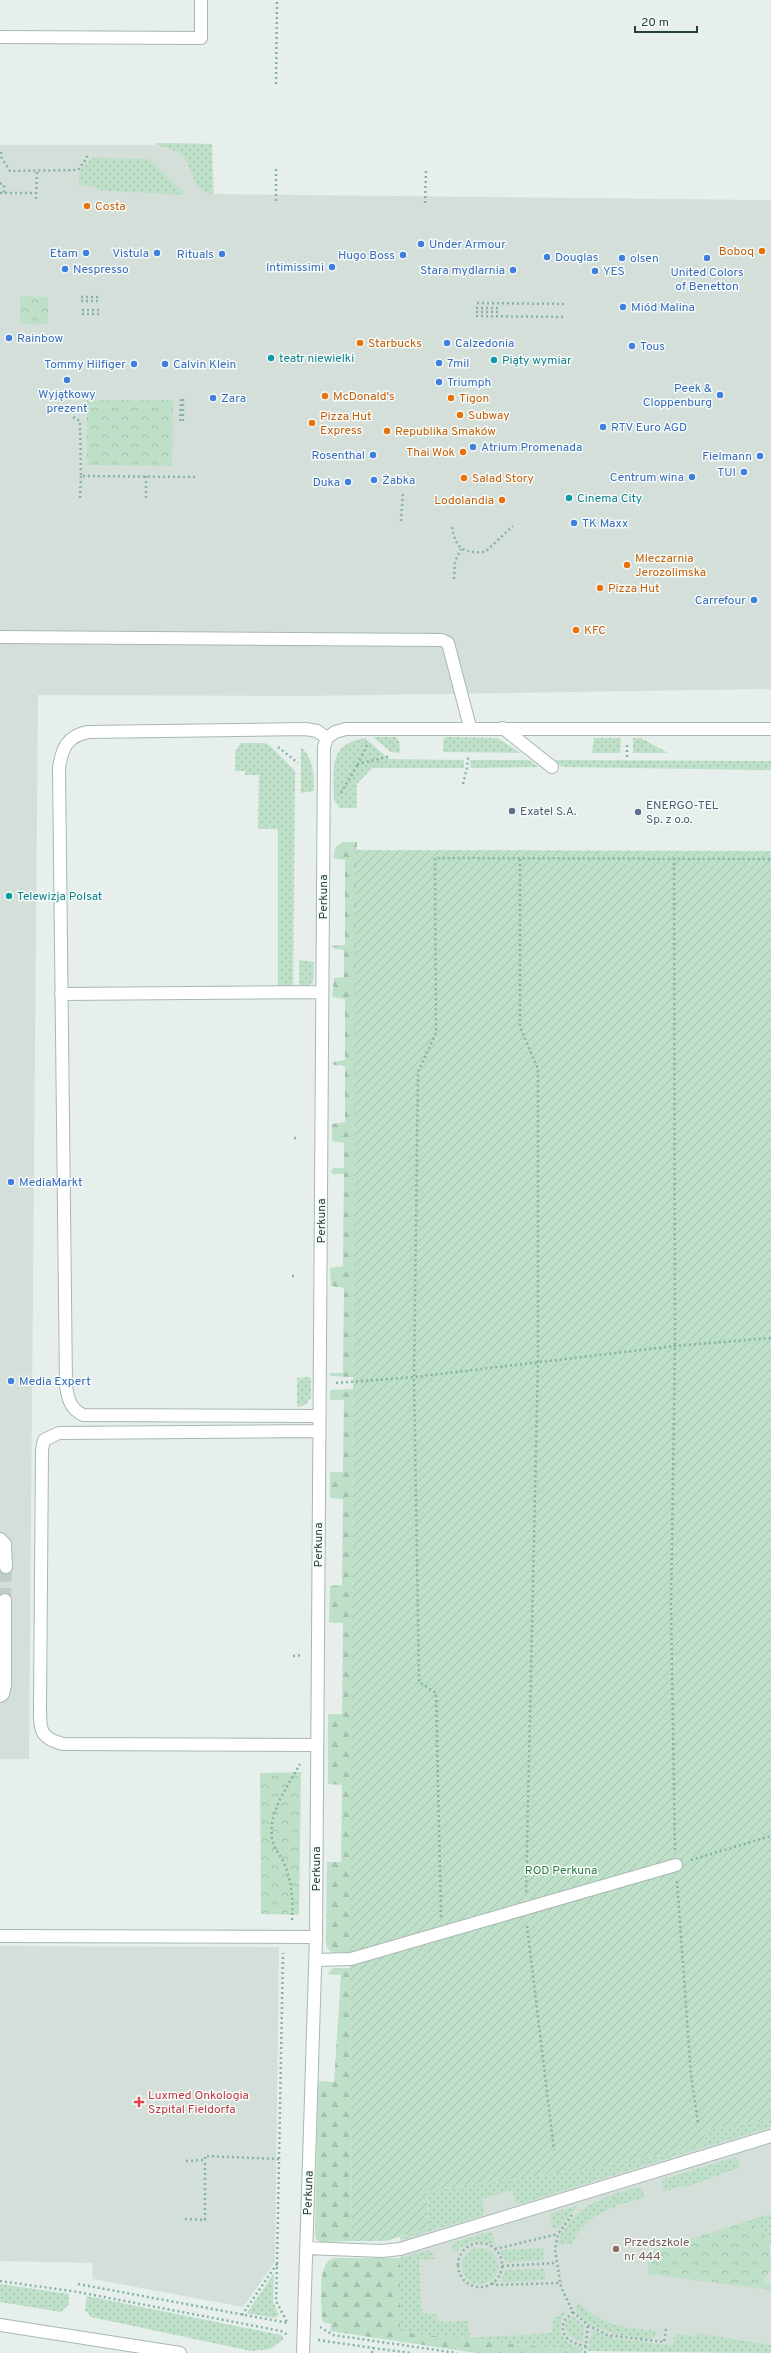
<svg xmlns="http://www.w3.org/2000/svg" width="771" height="2353" font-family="Overpass,sans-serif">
	<defs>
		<pattern id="grass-dots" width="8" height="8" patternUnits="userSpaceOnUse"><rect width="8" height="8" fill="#bfe0c8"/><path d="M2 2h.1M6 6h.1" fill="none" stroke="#a4c1ad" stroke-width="1.8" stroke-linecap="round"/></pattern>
		<pattern id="forest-firs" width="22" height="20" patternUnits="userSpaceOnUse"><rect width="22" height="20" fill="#bfe0c8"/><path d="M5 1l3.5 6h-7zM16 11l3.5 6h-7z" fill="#a4c1ad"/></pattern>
		<pattern id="park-crowns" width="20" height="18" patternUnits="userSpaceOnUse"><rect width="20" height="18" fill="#bfe0c8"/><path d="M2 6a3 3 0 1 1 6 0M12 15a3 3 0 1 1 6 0" fill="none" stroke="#a4c1ad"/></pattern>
		<pattern id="garden-furrows" width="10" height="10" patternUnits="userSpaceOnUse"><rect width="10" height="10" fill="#bfe0c8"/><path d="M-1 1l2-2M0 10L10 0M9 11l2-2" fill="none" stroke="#a4c1ad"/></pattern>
	</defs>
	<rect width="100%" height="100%" fill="#e6efeb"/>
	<path fill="#d4dfda" d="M156,143L212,144L214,194L771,200V689L303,696L38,695L29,1759H0V145H156Z
		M0,1946L279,1947L275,2262L243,2307L93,2279L92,2263L0,2261Z
		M771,2120V2353L588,2351L400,2332V2237L429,2228L426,2191L596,2168L707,2146Z"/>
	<path fill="url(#grass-dots)" d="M156,143L212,144L213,194C195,194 193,171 185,159C175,145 162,150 156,143Z
		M92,158L149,159L183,192L184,195L97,190V187L79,185V172Z
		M373,737H396L399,741L400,753L391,752Z
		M446,737L497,738L521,753L443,752V740Z
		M365,738L389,759L464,760V768H372L357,784V808H340L334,800C334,770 327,744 365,738Z
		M594,738H621L620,753H592Z
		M633,738H641L668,753H633Z
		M241,743H265L270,746L295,771L293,987H278V829H258L259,775H245V771H235V752Z
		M301,747C314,759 314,774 314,791L301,793Z
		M470,760H529L539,767L471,768Z
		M553,760L771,761V770L562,767Z
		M299,960L314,962L313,982L308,987L299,988Z
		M309,1377L311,1379V1398L305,1405L297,1407V1378Z
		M771,2120V2127L519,2204L516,2203L512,2190L482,2199L484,2215L400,2240V2237L429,2228L426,2191L596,2168L707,2146L705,2130Z
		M736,2157L741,2167L684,2188L683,2185L664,2192L662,2182L664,2179Z
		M638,2187L642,2188L645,2197C617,2206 583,2213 572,2245L559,2244C558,2239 561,2235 564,2230C581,2202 609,2196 638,2187Z
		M579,2205L560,2227L552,2229L550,2214Z
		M771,2214V2244L769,2240L744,2222Z
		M489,2232L492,2233L496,2246C481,2239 469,2239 457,2251L451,2252L452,2245L455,2242Z
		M544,2248V2260L505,2262L500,2250Z
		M462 2266a18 18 0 1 1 36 0a18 18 0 1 1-36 0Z
		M428,2250L433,2253L435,2259L419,2260L422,2314H436L438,2322L468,2321L470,2338L552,2333L554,2318L568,2310L561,2320V2334L569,2344L583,2348L582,2351L400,2332V2258Z
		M545,2269V2280L501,2282L505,2270Z
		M274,2273L273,2301L279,2316L273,2318L247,2313Z
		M0,2284L69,2294V2304L61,2312L0,2302Z
		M87,2296L281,2335L284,2339L270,2349L251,2351L91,2317L85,2310Z
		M579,2303C604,2327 623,2327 656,2331L655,2337C638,2343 580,2328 575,2308Z
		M570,2317H574L584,2326L583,2342C572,2340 558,2329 570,2317Z
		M592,2330L613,2338L673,2346L675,2334L695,2336L696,2333L771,2345V2353L588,2351Z"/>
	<path fill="url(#forest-firs)" d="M342,842H357L353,1377L330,1376V1373H343L344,1288L331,1286L330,1268L343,1266L344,1174H333L331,1172L333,1168H344V1143L332,1141V1124L345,1122V1066L334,1065L332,1062L345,1060V999L332,997L334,978L344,977V950L335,949L332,946L345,945V860L333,858L335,848Z
		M353,1389L351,1954H332L326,1946L327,1862H341L342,1785L328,1784V1714H342L343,1623L329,1622L330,1586L342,1585L343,1499L330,1498V1472H343L344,1400H330V1390Z
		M333,1968H350L352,2241L321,2242L316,2239L315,2234L318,2089L319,2081L334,2082L341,1975L327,1974Z
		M334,2258H400V2332L582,2351V2353H476L330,2331L331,2324L325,2323L322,2320C322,2305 316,2262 334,2258Z"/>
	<path fill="url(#park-crowns)" d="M20,296L48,297V324H20Z
		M87,400H173L172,466L87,465Z
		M301,1772L299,1915L261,1914L260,1773Z
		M744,2222L758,2228L769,2240L771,2269L763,2280L771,2286V2290L648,2274V2253Z"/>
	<path fill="url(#garden-furrows)" d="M356,850L771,851V2120L705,2130L707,2146L596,2168L426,2191L429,2228L385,2241H352L350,1968Z"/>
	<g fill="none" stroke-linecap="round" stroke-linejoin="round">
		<path stroke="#bfccc8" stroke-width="12" stroke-dasharray="12 6" stroke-linecap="butt" d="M5,1600L6,1567"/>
		<defs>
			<path id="minor" d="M0,37L201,38V0
				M0,637L442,640L448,643L470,727
				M503,728L552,767
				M327,738L335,732L346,729H771
				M61,994L322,992
				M319,1416L83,1415C71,1409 68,1400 66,1386L59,768C62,748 67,736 88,732L306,729L317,731L327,738
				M0,1539L5,1544L6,1567
				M0,1696L3,1694L5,1685V1600
				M317,1745L63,1744C40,1738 40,1730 40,1709L42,1450L44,1440L59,1433L319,1431
				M0,1936L316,1937
				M316,1960L351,1959L676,1865
				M306,2248L382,2251L400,2249L771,2136
				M0,2325L180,2353
				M303,2353L316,1937L324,747L327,738"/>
		</defs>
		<use href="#minor" stroke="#a8b8b2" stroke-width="14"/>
		<path stroke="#86b3a5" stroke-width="2.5" stroke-dasharray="2 3" stroke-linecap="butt" d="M276,84L277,0
			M1,152V157L10,171L78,170L87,158V153
			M0,183L4,185V193
			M0,193H36
			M36,199L37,171
			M276,201V169
			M425,203L426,170
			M81,297H99
			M81,301H99
			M477,303L564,304
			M476,308H500
			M82,310H100
			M476,312H500
			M82,314H100
			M476,316L565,317
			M73,417L80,421L81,476L197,477
			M180,421L181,398
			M183,421V398
			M146,476V499
			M80,498L81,476
			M401,521L403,492
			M452,527C456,550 464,553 485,552L513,526
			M454,579L455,561L461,549
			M367,745L358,764L391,756
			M278,747L298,763
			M627,757V745
			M463,784L467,768L468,757
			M341,793L358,764
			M674,858L675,1346L671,1608L675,1850
			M520,859V1027L538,1069V1362L526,1893
			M294,1138H296
			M292,1276H295
			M336,1383L414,1377L675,1346L771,1338
			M293,1656L302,1655
			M691,1860L771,1836
			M677,1881L691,2075L698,2123
			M441,1917L436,1693L419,1682L414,1377L418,1072L436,1033L435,858L771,859
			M292,1920C293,1899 292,1882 284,1863C280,1854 273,1848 272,1838C268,1812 288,1786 300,1764
			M527,1926L554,2150
			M186,2161L205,2160V2156L279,2159
			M572,2215L558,2234L555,2250L561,2287L573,2312L588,2325L607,2335L664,2342L666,2329
			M185,2219L205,2220V2160
			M458 2265a22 22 0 1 1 44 0a22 22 0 1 1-44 0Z
			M495,2249L558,2234
			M277,2264L283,1953
			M502,2266L556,2263
			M0,2281L78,2292L281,2331L288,2335
			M492,2283L494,2285L560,2283
			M78,2284L288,2323
			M573,2312L564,2321C559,2337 572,2344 586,2346
			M242,2315L277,2264L276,2301L287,2322
			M320,2327L333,2335L457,2353
			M318,2340L373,2348
			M372,2353L373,2348L411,2353
			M585,2353L588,2325"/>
		<use href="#minor" stroke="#fff" stroke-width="12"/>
	</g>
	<g fill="#e8710a" stroke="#f7fbf9" stroke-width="1.5">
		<circle cx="87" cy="206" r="4"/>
		<circle cx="762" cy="251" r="4"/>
		<circle cx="360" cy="343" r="4"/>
		<circle cx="325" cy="396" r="4"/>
		<circle cx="451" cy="398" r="4"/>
		<circle cx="460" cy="415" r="4"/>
		<circle cx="312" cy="423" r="4"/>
		<circle cx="387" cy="431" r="4"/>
		<circle cx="463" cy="452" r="4"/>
		<circle cx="464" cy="478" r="4"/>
		<circle cx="502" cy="500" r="4"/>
		<circle cx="627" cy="565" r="4"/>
		<circle cx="600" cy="588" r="4"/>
		<circle cx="576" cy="630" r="4"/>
	</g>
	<g fill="#3f7fe0" stroke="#f7fbf9" stroke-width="1.5">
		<circle cx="421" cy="244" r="4"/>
		<circle cx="86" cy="253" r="4"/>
		<circle cx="157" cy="253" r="4"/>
		<circle cx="222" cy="254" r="4"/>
		<circle cx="403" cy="255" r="4"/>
		<circle cx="547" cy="257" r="4"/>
		<circle cx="622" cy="258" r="4"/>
		<circle cx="707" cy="258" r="4"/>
		<circle cx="332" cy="267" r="4"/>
		<circle cx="65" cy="269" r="4"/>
		<circle cx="513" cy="270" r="4"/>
		<circle cx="595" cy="271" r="4"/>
		<circle cx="623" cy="307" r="4"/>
		<circle cx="9" cy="338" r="4"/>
		<circle cx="447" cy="343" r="4"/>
		<circle cx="632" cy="346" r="4"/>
		<circle cx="439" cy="363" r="4"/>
		<circle cx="134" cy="364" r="4"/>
		<circle cx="165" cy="364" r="4"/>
		<circle cx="67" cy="380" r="4"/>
		<circle cx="439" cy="382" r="4"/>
		<circle cx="720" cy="395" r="4"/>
		<circle cx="213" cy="398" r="4"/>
		<circle cx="603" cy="427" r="4"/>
		<circle cx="473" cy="447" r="4"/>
		<circle cx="373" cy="455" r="4"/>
		<circle cx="760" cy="456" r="4"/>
		<circle cx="744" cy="472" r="4"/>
		<circle cx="692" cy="477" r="4"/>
		<circle cx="374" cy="480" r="4"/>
		<circle cx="348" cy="482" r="4"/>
		<circle cx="574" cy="523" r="4"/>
		<circle cx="754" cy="600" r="4"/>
		<circle cx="11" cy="1182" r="4"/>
		<circle cx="11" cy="1381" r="4"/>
	</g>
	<g fill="#0f9aa8" stroke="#f7fbf9" stroke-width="1.5">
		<circle cx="271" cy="358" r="4"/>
		<circle cx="494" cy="360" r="4"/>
		<circle cx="569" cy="498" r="4"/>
		<circle cx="9" cy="896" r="4"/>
	</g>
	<g fill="#5c6f8a" stroke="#f7fbf9" stroke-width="1.5">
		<circle cx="512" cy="811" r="4"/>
		<circle cx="638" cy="812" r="4"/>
	</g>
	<path fill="#e0444e" stroke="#f7fbf9" stroke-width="1.5" d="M137 2096h4v4h4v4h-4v4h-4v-4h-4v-4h4z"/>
	<circle fill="#8d6e63" stroke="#f7fbf9" stroke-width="1.5" cx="616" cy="2249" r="4"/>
	<g text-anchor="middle" stroke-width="3" stroke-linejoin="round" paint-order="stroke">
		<g font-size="12" fill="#c56008" stroke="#f7fbf9" text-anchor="start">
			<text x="95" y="210">Costa</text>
			<text x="754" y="255" text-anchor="end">Boboq</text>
			<text x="368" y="347">Starbucks</text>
			<text x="333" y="400">McDonald's</text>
			<text x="459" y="402">Tigon</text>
			<text x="468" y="419">Subway</text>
			<text x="320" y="420">Pizza Hut<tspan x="320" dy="14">Express</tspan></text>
			<text x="395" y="435">Republika Smaków</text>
			<text x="455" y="456" text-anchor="end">Thai Wok</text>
			<text x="472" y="482">Salad Story</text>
			<text x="494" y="504" text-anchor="end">Lodolandia</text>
			<text x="635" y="562">Mleczarnia<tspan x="635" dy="14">Jerozolimska</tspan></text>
			<text x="608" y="592">Pizza Hut</text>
			<text x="584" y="634">KFC</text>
		</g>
		<g font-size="12" fill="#366cbe" stroke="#f7fbf9" text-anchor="start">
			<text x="429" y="248">Under Armour</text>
			<text x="78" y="257" text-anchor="end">Etam</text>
			<text x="149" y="257" text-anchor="end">Vistula</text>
			<text x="214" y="258" text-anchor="end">Rituals</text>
			<text x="395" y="259" text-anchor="end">Hugo Boss</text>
			<text x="555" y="261">Douglas</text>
			<text x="630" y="262">olsen</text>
			<text x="324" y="271" text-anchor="end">Intimissimi</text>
			<text x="73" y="273">Nespresso</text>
			<text x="505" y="274" text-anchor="end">Stara mydlarnia</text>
			<text x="603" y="275">YES</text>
			<text x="707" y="276" text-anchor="middle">United Colors<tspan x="707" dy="14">of Benetton</tspan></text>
			<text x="631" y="311">Miód Malina</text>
			<text x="17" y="342">Rainbow</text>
			<text x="455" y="347">Calzedonia</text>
			<text x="640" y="350">Tous</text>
			<text x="447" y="367">7mil</text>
			<text x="126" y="368" text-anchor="end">Tommy Hilfiger</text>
			<text x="173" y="368">Calvin Klein</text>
			<text x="447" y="386">Triumph</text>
			<text x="712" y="392" text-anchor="end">Peek &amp;<tspan x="712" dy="14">Cloppenburg</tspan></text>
			<text x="67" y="398" text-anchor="middle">Wyjątkowy<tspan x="67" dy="14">prezent</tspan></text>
			<text x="221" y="402">Zara</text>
			<text x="611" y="431">RTV Euro AGD</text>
			<text x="481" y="451">Atrium Promenada</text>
			<text x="365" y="459" text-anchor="end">Rosenthal</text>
			<text x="752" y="460" text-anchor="end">Fielmann</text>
			<text x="736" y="476" text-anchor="end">TUI</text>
			<text x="684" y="481" text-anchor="end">Centrum wina</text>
			<text x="382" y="484">Żabka</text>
			<text x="340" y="486" text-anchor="end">Duka</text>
			<text x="582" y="527">TK Maxx</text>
			<text x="746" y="604" text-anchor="end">Carrefour</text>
			<text x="19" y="1186">MediaMarkt</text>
			<text x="19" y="1385">Media Expert</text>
		</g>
		<g font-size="12" fill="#0d838f" stroke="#f7fbf9" text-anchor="start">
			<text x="279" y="362">teatr niewielki</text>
			<text x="502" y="364">Piąty wymiar</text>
			<text x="577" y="502">Cinema City</text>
			<text x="17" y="900">Telewizja Polsat</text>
		</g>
		<g font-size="12" fill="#4e5e75" stroke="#f7fbf9" text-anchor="start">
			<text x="646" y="809">ENERGO-TEL<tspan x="646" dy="14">Sp. z o.o.</tspan></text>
			<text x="520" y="815">Exatel S.A.</text>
		</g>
		<g font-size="12" fill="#24423a" stroke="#f7fbf9">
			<text transform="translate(323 897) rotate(-90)" y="4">Perkuna</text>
			<text transform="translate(321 1221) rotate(-90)" y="4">Perkuna</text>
			<text transform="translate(318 1545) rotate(-90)" y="4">Perkuna</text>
			<text transform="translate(316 1869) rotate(-90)" y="4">Perkuna</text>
			<text transform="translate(308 2193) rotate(-88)" y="4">Perkuna</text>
		</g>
		<g font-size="12" fill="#2d7a4b" stroke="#f7fbf9">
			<text x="561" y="1874">ROD Perkuna</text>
		</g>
		<g font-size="12" fill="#be3a42" stroke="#f7fbf9" text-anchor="start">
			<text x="148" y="2099">Luxmed Onkologia<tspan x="148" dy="14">Szpital Fieldorfa</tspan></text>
		</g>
		<g font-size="12" fill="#785e54" stroke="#f7fbf9" text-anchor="start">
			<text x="624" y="2246">Przedszkole<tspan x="624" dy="14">nr 444</tspan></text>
		</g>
	</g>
	<path d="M635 26v6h62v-6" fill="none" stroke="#24423a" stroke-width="2"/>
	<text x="641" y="26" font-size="12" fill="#24423a" stroke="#f7fbf9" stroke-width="3" paint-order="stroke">20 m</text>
</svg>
